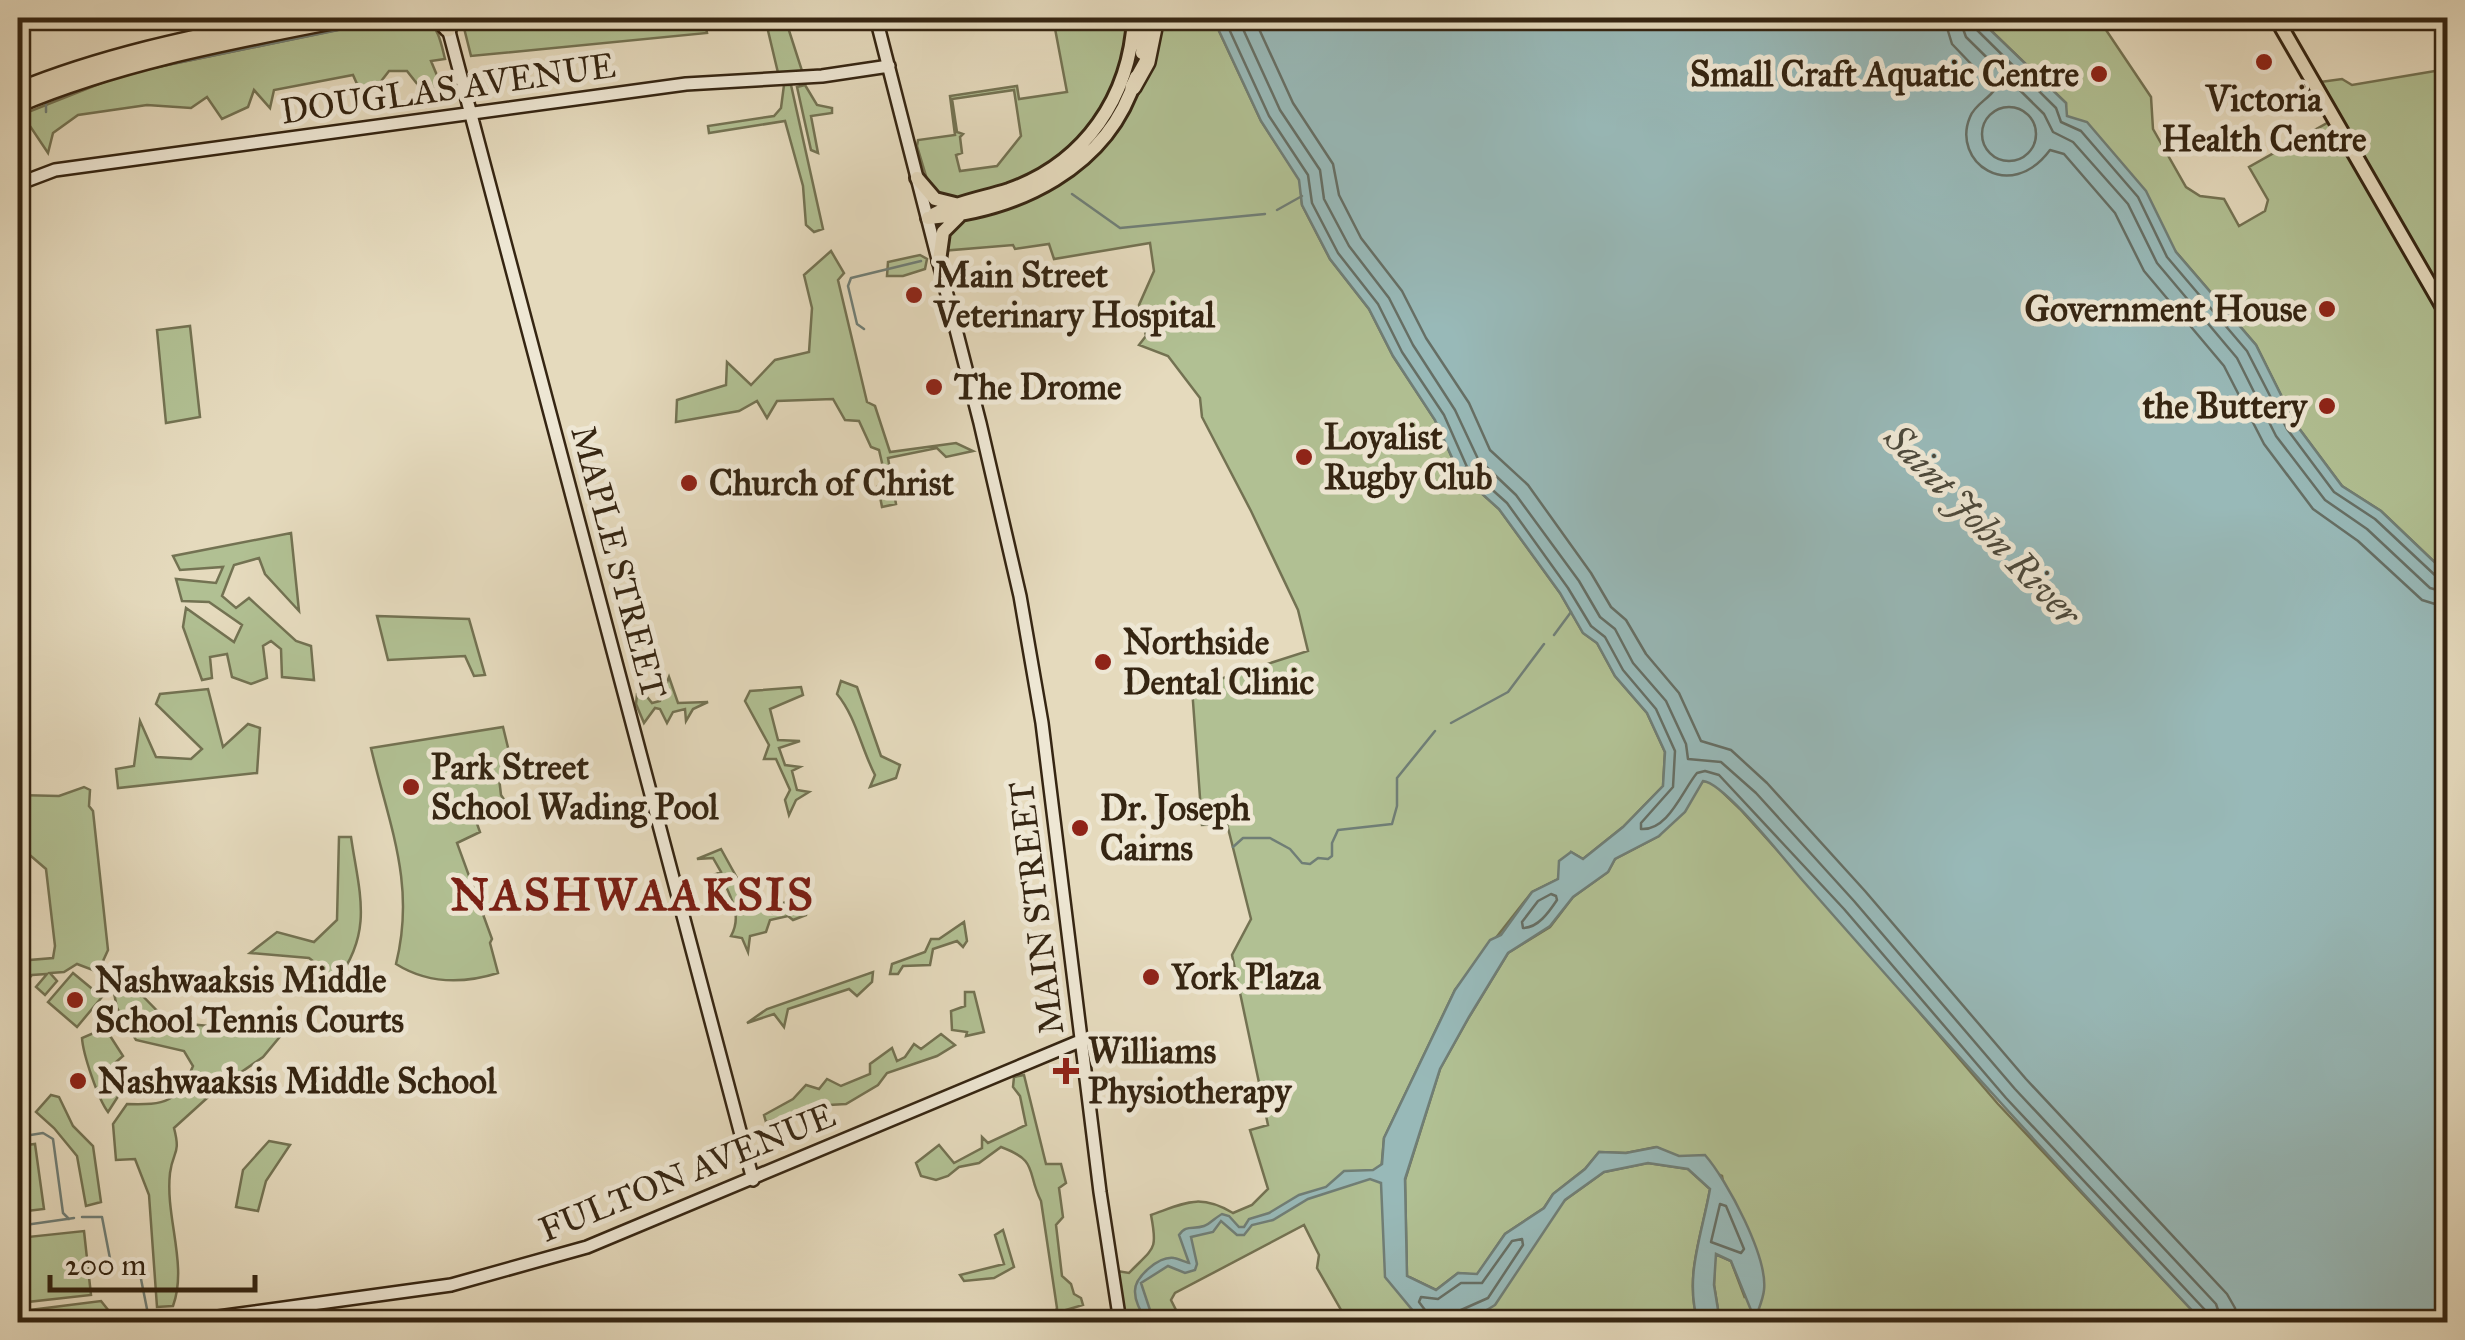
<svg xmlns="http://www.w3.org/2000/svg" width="2465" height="1340" font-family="'IM FELL Great Primer',serif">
	<rect width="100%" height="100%" fill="#e5dabd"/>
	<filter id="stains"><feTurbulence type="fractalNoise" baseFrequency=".002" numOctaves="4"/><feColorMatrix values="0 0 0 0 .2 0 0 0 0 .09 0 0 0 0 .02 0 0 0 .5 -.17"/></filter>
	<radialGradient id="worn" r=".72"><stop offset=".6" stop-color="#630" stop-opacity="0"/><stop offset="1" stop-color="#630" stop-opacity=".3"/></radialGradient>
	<path fill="#b1c093" stroke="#737252" stroke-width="2.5" fill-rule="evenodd" d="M395,18H426C439,29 441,43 445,59L431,61L441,85L422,90L407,71H389L365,102L353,75L274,90L270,108L254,90L248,107L222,119L207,97L191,108L147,105L78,115L53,133L48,153L30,126L18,132V116L124,74Z
		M466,18H704L707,33L471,56L463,24Z
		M765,18H785L804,77H779Z
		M1053,18H1213L1261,121L1300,180L1302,205L1330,259L1369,309L1393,356L1435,420L1459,473L1499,509L1560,593L1583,633L1597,643L1615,676L1647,713L1665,752L1663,786L1623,827L1583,859L1571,852L1558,879L1532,892L1455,990L1384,1138L1381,1172L1387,1279L1454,1314L1565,1200L1604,1172L1648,1163L1688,1169L1710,1189C1702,1235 1684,1276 1698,1322H1348L1317,1268L1319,1255L1304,1225L1175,1293L1171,1300L1182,1322H1120L1111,1270L1129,1273C1154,1247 1158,1251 1151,1215C1185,1203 1199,1193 1233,1213L1252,1205L1268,1189L1250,1130L1268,1125L1232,955L1251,919L1227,824L1202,825L1192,688L1308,651L1298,610L1251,511L1202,417L1200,398L1168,356L1139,345L1146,336L1139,305L1154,271L1150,243L1054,259L1049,244L1015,249L1013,245L940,251L948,204L929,186L917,146L918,140L955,135L950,96L1017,86L1019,99L1067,92ZM1014,90L1021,136L997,166L960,171L956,155L962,153L960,137L963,134L957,132L952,99Z
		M1978,18H2098L2151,97L2153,129L2186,187L2200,196L2224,199L2239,226L2265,211L2268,200L2249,167L2334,119L2313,83L2342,79L2352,85L2447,69V574L2381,511L2342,486L2295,423L2256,345L2065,123L2066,103Z
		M784,85H791L823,229L814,232L806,225L803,186L785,121L709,133L708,126L774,116L781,108Z
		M805,85L817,105L832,108V113L811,116L818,153L811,150L797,87Z
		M831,251L844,273L838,280L867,402L875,406L890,452L956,443L973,451L946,457L937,448L888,458L896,504L882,507L878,486L886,480L879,450L871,447L859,421L845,420L833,399L777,401L767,418L757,401L739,411L676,422L677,400L726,385L727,362L751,385L775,360L809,352L812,308L804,275Z
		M920,255L927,259L925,269L903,276H887L888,262Z
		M190,326L200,417L166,423L157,330Z
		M291,533L299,611L265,574L259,558L234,565L222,596L236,608L249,598L296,641L311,646L314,680L282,677L281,649L271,641L263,646L267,678L251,684L232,677L227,654L210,657L212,678L202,680L183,627L186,608L234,642L242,625L209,602L182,601L176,579L216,583L223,567L180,570L173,556Z
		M377,616L469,619L485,675L474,676L465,656L388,660Z
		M669,677L678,703L708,702L693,709L686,721L685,709L673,712L667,723L660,709L655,708L644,723L636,704L637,694L644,693L652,703L660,701Z
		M841,681L857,687L881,756L900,765L896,778L870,787L875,775C861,748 856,717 837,694Z
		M801,687L803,695L770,709L778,740L800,741L779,748L785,765L800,767L792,771L797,790L809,792L796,800L789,815L785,800L790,790L776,759H764L769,745L745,701L750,691Z
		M208,689L223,747L248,724L260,728L257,773L118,788L116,769L134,766L140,721L156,757L191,759L202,749L156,704L160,694Z
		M503,727L512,764L499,778L501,795L509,807L476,821L480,832L457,843L492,939L490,943L498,973C463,984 428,984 396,964C416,884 389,825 371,748Z
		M1703,781L1712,782L1740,809L1836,915L1998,1104L2203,1322H1720L1714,1285L1715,1254L1731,1261L1745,1298L1722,1176L1656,1147L1626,1153L1599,1152L1585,1169L1553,1194L1544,1208L1505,1234L1477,1275L1458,1273L1436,1290L1407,1276L1405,1180L1440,1069L1469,1017L1508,953L1550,927L1573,897L1608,872L1615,859L1659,836Z
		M84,787L90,790L89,806L93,811L108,950L98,972L77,964L64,972L50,973L57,981L45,995L36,987L47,974L32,975L18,991V961L53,958L55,946L46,869L18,845V795L59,796Z
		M339,837H351C359,892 374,931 337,980L309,958L250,953L277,932L314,942L337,920Z
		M721,849L742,887L751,912C771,902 787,904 808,898L806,915L793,920L788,916L770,920L766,932L750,936L748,952L742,938L731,936C742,916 732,900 723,880L704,879L721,872L713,858L697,859Z
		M964,922L967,941L963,947L957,941L933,949L930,965L903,966L898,974H890L892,964L925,952L931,939H939Z
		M873,972L872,982L857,996L849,989L788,1009L784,1027L774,1014L747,1023L767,1009Z
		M73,973L102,997L77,1027L48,1002Z
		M132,985L168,1022L283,1033L263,1057L217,1089L174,1128C181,1155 173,1150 170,1173C165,1217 188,1265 173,1306L157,1307L149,1195L135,1159L116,1160L113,1124L127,1104C165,1105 178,1103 193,1066L184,1051L136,1040L117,1008L113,988Z
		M965,992H974L984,1032L966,1036L967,1032L952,1030L951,1011L965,1006Z
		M105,1028L123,1056L116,1062L119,1095L108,1112C98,1099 83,1054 82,1038Z
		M941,1034L955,1045L937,1056L887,1073L878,1085L846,1104L811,1106L795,1114L790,1130L782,1118L766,1122L764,1115L793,1099L806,1085L819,1089L827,1079L841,1086L870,1074V1064L892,1048L897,1061L905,1057L914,1044L921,1049Z
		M1024,1075L1046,1164H1061L1066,1183L1059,1188L1063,1217L1056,1225L1062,1276L1071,1284L1074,1294L1081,1298L1083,1305L1066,1310L1067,1322H1052L1057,1308L1041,1201C1026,1171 1039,1161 1001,1147L979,1163L959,1167L948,1176L936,1180L921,1176L916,1163L939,1145L954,1163L982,1148V1137L988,1143L1026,1125L1020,1096L1013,1087L1014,1077Z
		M51,1095L59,1097L73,1126L93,1146L101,1202L86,1206L77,1156L54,1128L36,1112Z
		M269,1141L290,1145L266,1181L258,1211L236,1207L243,1170Z
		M35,1144L44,1209L18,1212V1146Z
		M1003,1230L1014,1267L994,1278L964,1281L960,1275L1004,1264L995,1235Z
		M84,1231L91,1295L18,1303V1238Z
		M101,1301L117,1321L18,1322V1317L30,1310Z"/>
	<path fill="#98b9b8" stroke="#707e76" stroke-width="2.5" d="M1213,18H1978L2066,103L2067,116L2087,122L2146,191L2176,252L2256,345L2295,423L2342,486L2381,511L2447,574V1322H2203C2067,1178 1935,1031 1804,882C1786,862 1725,783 1703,781L1685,812L1659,836L1615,859L1608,872L1573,897L1550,926L1508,953L1469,1017L1440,1069L1405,1179L1407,1276L1436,1290L1458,1273L1477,1274L1505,1234L1544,1208L1553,1194L1585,1169L1599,1152L1626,1153L1657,1147L1679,1156L1705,1155C1727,1180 1768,1257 1764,1290C1763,1300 1758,1310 1755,1320L1731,1261L1716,1254L1714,1285L1720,1322H1698C1684,1277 1702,1235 1710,1189L1688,1169L1648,1163L1604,1172L1565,1200L1495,1305C1471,1321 1446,1324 1419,1318L1385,1277L1381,1183L1370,1179L1308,1199L1273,1220L1252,1225L1244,1235H1237L1221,1221L1213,1232L1191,1237L1197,1264L1195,1270L1185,1273L1168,1266L1141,1283L1154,1322H1147C1142,1313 1135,1303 1135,1292C1134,1277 1159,1256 1174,1258C1176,1258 1188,1263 1189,1263L1179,1235C1186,1224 1193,1230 1204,1226C1210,1224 1216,1217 1222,1214L1229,1216L1239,1227H1244L1249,1219L1269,1213L1299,1195L1326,1187L1344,1171L1373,1170L1382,1164L1384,1138L1455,990L1490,940L1501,935L1532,892L1558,879L1559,861L1571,852L1583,859L1623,827L1663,786L1665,752L1647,713L1615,676L1597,643L1583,633L1560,593L1499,509L1459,473L1435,420L1393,356L1369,309L1330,259L1302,205L1299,180L1261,121Z"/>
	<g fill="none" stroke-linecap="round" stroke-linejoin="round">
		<path stroke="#666f65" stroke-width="2.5" d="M1224,18L1269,116L1308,175L1312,203L1338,253L1378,304L1402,352L1444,415L1467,467L1507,503L1568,588L1591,626L1605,637L1623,670L1656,709L1675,751L1673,787L1641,823V829C1668,831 1682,791 1697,773L1705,771L1719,775L1844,909L2006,1098L2206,1311L2209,1322
			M1238,18L1280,110L1320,170L1324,199L1349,246L1389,298L1413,345L1455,410L1478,459L1516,495L1579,581L1600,617L1615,629L1633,663L1666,701L1686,744L1688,759L1721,762L1756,793L1854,901L2015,1089L2216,1304L2222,1322
			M1254,18L1293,103L1333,164L1339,195L1361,238L1402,291L1426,338L1469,403L1490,450L1528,485L1591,573L1611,607L1626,620L1646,654L1679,693L1701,741L1731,750L1767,783L1865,891L2026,1079L2227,1294L2235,1308L2237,1322
			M1944,18L1952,44L1995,89C1989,99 1975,104 1970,117C1951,162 2010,204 2050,150L2064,154L2115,213L2144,271L2224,366L2264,444L2313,509L2358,541L2422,600L2448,608
			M1959,18L1966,37L2044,114L2053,132L2073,142L2128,204L2157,263L2237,358L2276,436L2325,500L2367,529L2430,588L2448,593
			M1972,18L1975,28L2056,108L2061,122L2081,131L2138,197L2167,257L2247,351L2287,429L2334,492L2375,519L2438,578L2448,580
			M1982 134a27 27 0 1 1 54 0a27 27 0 1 1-54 0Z
			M1551,894L1556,896L1557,900C1549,912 1538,928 1523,928L1522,922L1538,901Z
			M1720,1204L1726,1206L1744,1249L1741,1253L1711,1242Z
			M1430,1322L1428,1314L1419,1302L1421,1297L1438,1299L1461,1283H1482L1512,1241L1522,1239L1523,1245L1488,1298L1461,1310L1457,1322"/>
		<path stroke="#707e76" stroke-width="2.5" d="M533,18L545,26L583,18
			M147,69L397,18
			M46,112V102L111,79
			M1072,194L1120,228L1265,214
			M1277,210L1302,196
			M864,329L857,324L848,286L851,278L921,261
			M1554,635L1571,612
			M1451,723L1508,692L1544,644
			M1233,847L1243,838H1270L1290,849L1302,863L1310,864L1318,858L1328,859L1332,856V843L1338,830L1392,824L1397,806V778L1435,731
			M18,1137L43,1133L53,1139L63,1213L69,1219
			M82,1217H102L112,1269
			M18,1226L74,1218
			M132,1269L140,1274L148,1314"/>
		<defs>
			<path id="secondary" d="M876,18L980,423L1020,596L1042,723L1100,1192L1120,1322
				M447,24L753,1180
				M18,184L55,170L686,84L822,76L889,66
				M181,1322L451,1285L587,1247L1080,1041"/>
			<path id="primary" d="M2276,18L2448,316
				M1142,53L1146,18
				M917,178L935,199L955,204
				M934,214C958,202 984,198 1009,190C1085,163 1130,97 1134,18
				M928,218C1017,211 1108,169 1136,77
				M939,261L943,232L959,216"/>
			<path id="highway" d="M438,18L448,29L452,18
				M1133,87L1147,62L1156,18
				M18,91C106,55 198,37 291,18
				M18,104C123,60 235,40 347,18"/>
		</defs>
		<use href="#secondary" stroke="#352512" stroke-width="16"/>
		<use href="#primary" stroke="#352512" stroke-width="18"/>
		<use href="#highway" stroke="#352512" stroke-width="20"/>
		<use href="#secondary" stroke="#eee7d4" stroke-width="11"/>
		<use href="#primary" stroke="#e5dabd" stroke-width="12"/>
		<use href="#highway" stroke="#e5dabd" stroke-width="15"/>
	</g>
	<g fill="#8f2418" stroke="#eee7d4" stroke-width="4">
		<circle cx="2264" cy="62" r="10"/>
		<circle cx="2099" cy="74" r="10"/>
		<circle cx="914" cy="295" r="10"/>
		<circle cx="2327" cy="309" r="10"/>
		<circle cx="934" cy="387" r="10"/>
		<circle cx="2327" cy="406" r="10"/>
		<circle cx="1304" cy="457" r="10"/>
		<circle cx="689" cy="483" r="10"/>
		<circle cx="1103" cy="662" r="10"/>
		<circle cx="411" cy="787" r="10"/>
		<circle cx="1080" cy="828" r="10"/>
		<circle cx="1151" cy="977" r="10"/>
		<circle cx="75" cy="1000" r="10"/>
		<path d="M1061 1056h10v10h10v10h-10v10h-10v-10h-10v-10h10z"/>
		<circle cx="78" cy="1081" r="10"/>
	</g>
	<g text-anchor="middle" stroke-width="10" stroke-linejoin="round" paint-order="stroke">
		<g font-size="35" font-weight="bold" fill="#352512" stroke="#eee7d4" text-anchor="start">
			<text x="2079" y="86" text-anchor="end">Small Craft Aquatic Centre</text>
			<text x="2264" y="111" text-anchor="middle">Victoria<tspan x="2264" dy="40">Health Centre</tspan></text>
			<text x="934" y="287">Main Street<tspan x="934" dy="40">Veterinary Hospital</tspan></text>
			<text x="2307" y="321" text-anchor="end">Government House</text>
			<text x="954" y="399">The Drome</text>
			<text x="2307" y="418" text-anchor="end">the Buttery</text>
			<text x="1324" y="449">Loyalist<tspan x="1324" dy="40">Rugby Club</tspan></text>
			<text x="709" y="495">Church of Christ</text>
			<text x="1123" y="654">Northside<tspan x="1123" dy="40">Dental Clinic</tspan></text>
			<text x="431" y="779">Park Street<tspan x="431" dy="40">School Wading Pool</tspan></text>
			<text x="1100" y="820">Dr. Joseph<tspan x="1100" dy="40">Cairns</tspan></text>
			<text x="1171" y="989">York Plaza</text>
			<text x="95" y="992">Nashwaaksis Middle<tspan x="95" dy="40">School Tennis Courts</tspan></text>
			<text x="1088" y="1063">Williams<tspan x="1088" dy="40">Physiotherapy</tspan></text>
			<text x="98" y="1093">Nashwaaksis Middle School</text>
		</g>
		<g font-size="35" fill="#352512" stroke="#eee7d4">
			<text transform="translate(448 88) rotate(-8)" y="12">DOUGLAS AVENUE</text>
			<text transform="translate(619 562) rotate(75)" y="12">MAPLE STREET</text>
			<text transform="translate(1036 908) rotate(-97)" y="12">MAIN STREET</text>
			<text transform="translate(687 1172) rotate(-22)" y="12">FULTON AVENUE</text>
		</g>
		<g font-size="38" font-style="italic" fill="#4e4a3c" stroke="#eee7d4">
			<text transform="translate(1983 525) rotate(46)" y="13">Saint John River</text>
		</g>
		<g font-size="45" font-weight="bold" letter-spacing="2.5" fill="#7a1f14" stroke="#eee7d4">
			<text x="633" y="910">NASHWAAKSIS</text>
		</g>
	</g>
	<rect width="2465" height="1340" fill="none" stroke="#e5dabd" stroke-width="60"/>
	<rect x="20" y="20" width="2425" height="1300" fill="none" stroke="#352512" stroke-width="5"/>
	<rect x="30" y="30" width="2405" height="1280" fill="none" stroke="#352512" stroke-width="2.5"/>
	<path d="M50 1275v15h205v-15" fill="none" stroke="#352512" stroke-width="5"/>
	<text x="65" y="1275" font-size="30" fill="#352512" stroke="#eee7d4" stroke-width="8" paint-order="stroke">200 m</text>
	<rect width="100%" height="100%" filter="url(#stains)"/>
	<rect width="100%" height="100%" fill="url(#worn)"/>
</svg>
